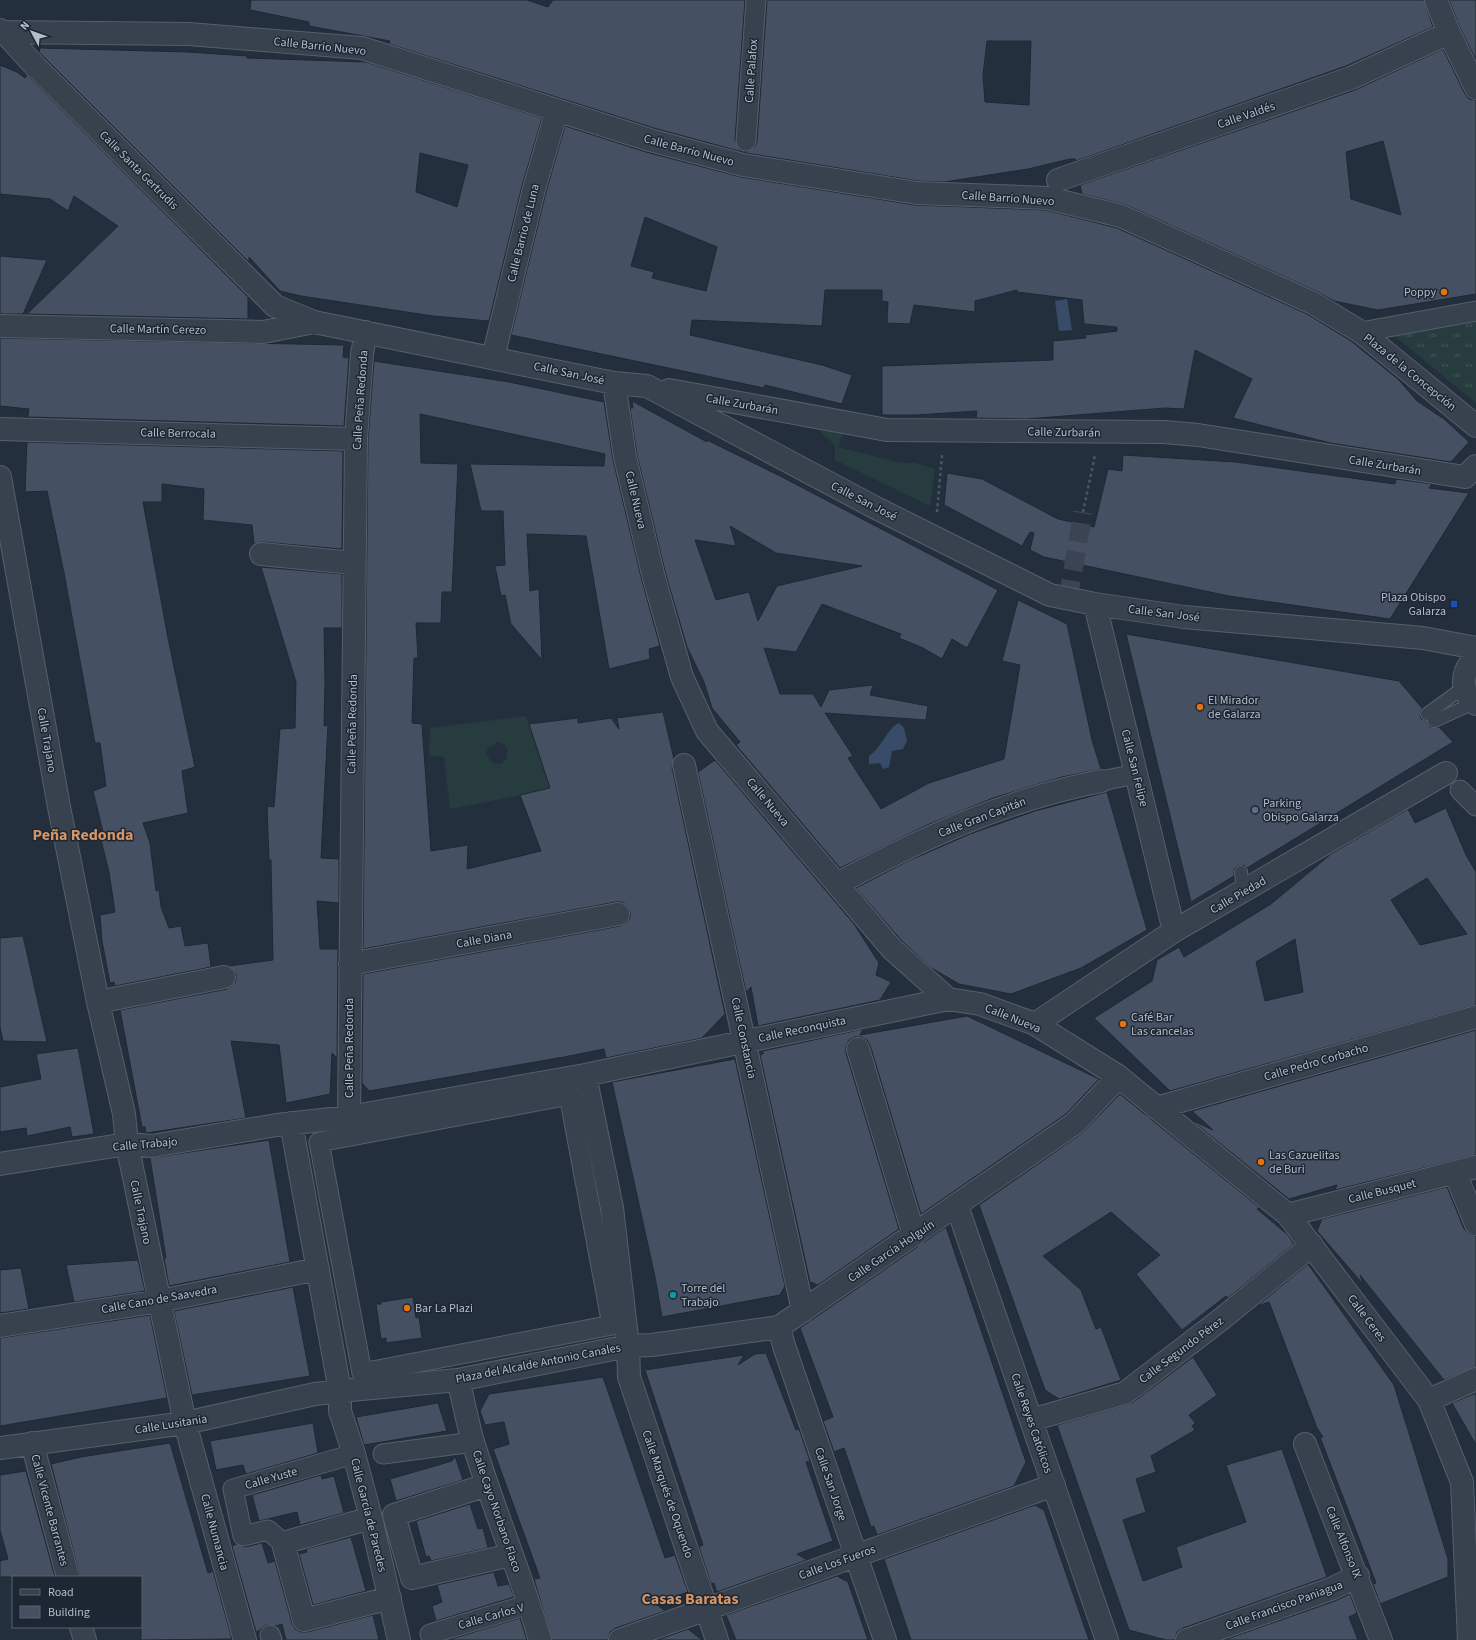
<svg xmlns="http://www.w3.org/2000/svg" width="1476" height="1640" font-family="'Source Sans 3',sans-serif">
	<defs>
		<pattern id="grass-tufts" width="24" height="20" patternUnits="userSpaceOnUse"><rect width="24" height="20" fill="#263c3f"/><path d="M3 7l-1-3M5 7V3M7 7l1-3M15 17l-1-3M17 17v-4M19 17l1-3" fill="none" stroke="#435659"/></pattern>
	</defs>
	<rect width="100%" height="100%" fill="#242f3e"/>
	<path fill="url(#grass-tufts)" d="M1476,321V403L1391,333Z"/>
	<path fill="#263c3f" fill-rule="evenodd" d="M823,429L843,433L838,447L901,463H915L935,469L930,506L835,460V445L821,433Z
		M526,716L550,789L450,809L444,757L429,756L430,728ZM497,742L504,744L508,749L506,760L500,764L493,763L486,755L488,748Z"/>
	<path fill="#394c67" d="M1067,299L1072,330L1059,331L1055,301Z
		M899,723L904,728L907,741L903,749L892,751L889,767L883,769L880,763L869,764V756C882,748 887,728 899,723Z"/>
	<path fill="#455162" stroke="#1f2835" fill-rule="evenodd" d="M251,0H527L548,7L553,0H745L735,140L740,150L746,152L755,147L757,142L767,0H1424L1433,27L1346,66L1076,161L1075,159H1070L1028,169L944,182L918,181L746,153L654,128L389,44L390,41L309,26V22L250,10ZM987,41H1031L1029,105L985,102L983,75Z
		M1449,0H1476V60L1460,28Z
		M39,48L187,52L247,56V58L366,62L542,118L522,186L489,321L433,316L301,296L280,291L249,257V262L38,51ZM420,153L468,165L457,207L416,192Z
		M1443,49L1465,94L1469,99L1476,100V294L1378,310L1334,301L1318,292L1126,205L1082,194L1080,185L1355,90ZM1383,141L1401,215L1351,199L1346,152Z
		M0,65L17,72L25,78L27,75L248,297V319L27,314L118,226L74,196L68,211L50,199L0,194Z
		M565,126L646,152L741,177L915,205L1046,210L1117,228L1307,314L1351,341L1399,380L1417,401L1444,419L1469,442L1451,462L1330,443L1233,418L1252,379L1195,350L1184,409L1165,408L1026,419L976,418L977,411L916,415H882V366L1053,360V341L1086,338L1085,335L1117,331V327L1084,324L1082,300L1017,292V290L975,301V312L914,305L910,324L887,323L888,302L882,301V290H825L822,326L692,320L690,335L822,365L852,375L842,404L765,385L764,388L511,335L546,192ZM645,217L717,247L706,291L652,278L654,272L631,266Z
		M0,256L47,260L23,314H0Z
		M0,338L344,345L343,357L349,358L344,426L28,417L29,409L0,406Z
		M374,361L509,382L604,402L613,460L642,581L660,646L649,649L650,659L609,669L586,536L527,534L530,591L539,589L542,660L511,624L505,595L501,596L495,566L505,565L503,511H481L470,464L604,466L605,454L420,414L421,463L458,464L452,592H442L441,623H416L418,658H414L412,723L422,724L431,851L468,845L467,869L541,851L520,795L550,788L529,724L578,718V723L611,718L619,729L617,718L663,712L674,759L672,768L725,1014L702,1038L606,1058L604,1049L564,1057L369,1091L362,1083L363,974L620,926L626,923L630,918V912L627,906L622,902H616L363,949L368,440Z
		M632,401L707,442V440L782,477L998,590L967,648L952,639L942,659L923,648L899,638L901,634L822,604L796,652L764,648L780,694H813L821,707L829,690L873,685L870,695L928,706L926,720L825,713L853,756L848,758L881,809L929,783L1004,759L1020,665L1002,661L1018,600L1067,624L1092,740L1101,769L1062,777L993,798L927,825L840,868L736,745L740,742L712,708L704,682L687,647L666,575L637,455L630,408H633ZM730,526L776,553L862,566L777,586L758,621L749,592L716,600L695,540L736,546Z
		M27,442L343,451L342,549L262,542L254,544L252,525L203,520L204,489L162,484V502H143L168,638L195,767L182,771L188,813L143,823L150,843L156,891L159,890L161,907L169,928L181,926L185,946L208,943L211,967L115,986L114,982L110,983L102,941L100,915L115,912L109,872L100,836H104L93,791L106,786L100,743H95L64,573L47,491L25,492Z
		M1123,455L1235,462L1395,484L1396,479L1432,484L1429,488L1469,493L1390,619L1229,596L1044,557L1030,550L1034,533L1030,532L1022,546L944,505L947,473L982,479L1058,519L1094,527L1108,469L1122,471Z
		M261,567L342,574V628H324L325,682L324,726L328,725L321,858L339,859V903L317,901L320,949H338L337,1058L332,1053L330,1094L286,1103L279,1045L231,1041L246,1118L146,1133L145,1127H142L120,1010L227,989L232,986L236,981V974L229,966L273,960L271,860H269L267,806L274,807L280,729L295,728L296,682Z
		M1126,634L1399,681L1422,708L1420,714L1421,719L1427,721L1430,727H1439L1453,742L1247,868L1244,865L1237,866L1234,869V876L1191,902Z
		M715,760L854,924L879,963L876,975L891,982L880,1000L758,1026L751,987L746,992L698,772Z
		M1107,792L1147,930L1081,968L1011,994L959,984L930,967L901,940L856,888L906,862L970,834L1035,811Z
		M1446,808L1466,855L1476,872V1005L1170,1091L1094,1018L1152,981L1157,960L1179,947L1184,957L1271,904L1331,854L1408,809L1415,823ZM1427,878L1467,934L1420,945L1391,900ZM1295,939L1303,992L1265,1001L1256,962Z
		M23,936L47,1042L3,1041L0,1027V938Z
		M967,1016L1099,1079L1066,1114L921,1214L870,1045L867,1040L861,1037H855L849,1040L846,1046V1053L899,1229L818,1285L810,1282L760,1055L763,1054V1051L863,1029L860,1035Z
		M1476,1030V1155L1335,1190L1337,1185L1289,1199L1191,1120L1213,1130L1192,1111Z
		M78,1048L94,1134L72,1137L70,1127L27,1136L26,1128L0,1132V1087L41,1079L36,1054Z
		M735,1059L785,1286L780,1295L662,1317L655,1277L612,1082Z
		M1120,1094L1260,1208L1257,1209L1288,1235L1294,1244L1228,1298L1226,1296L1182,1330L1136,1274L1160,1255L1111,1212L1043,1256L1081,1290L1096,1329L1101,1327L1121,1380L1059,1399L1045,1390L979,1205L1081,1134Z
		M269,1140L290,1262L169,1286L164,1258H166L150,1158Z
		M1447,1187L1464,1229L1469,1234L1476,1236V1367L1444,1380L1360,1275L1363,1284L1317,1231L1322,1219Z
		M946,1227L1026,1462L1014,1486L877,1535L874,1526L871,1527L844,1448L834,1452L823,1421L833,1417L800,1328Z
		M138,1260L145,1291L74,1302L66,1265Z
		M1308,1264L1394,1385L1448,1559V1577L1380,1604L1373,1584L1376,1583L1320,1437H1323L1317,1428L1269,1302L1257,1306Z
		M21,1268L29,1309L0,1313V1270Z
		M293,1287L310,1376L192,1395L174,1311Z
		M413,1297L416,1318L419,1317L422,1338L386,1343V1338L381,1339L376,1304H381V1302Z
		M150,1315L167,1398L0,1426V1338Z
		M766,1353L796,1430L799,1429L810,1461L806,1462L833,1541L797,1554L807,1560L717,1592L714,1583L711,1584L699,1547L703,1545L645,1370L744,1355L738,1365L755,1354Z
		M1193,1357L1217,1395L1189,1415L1195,1423L1192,1426L1195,1430L1151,1456L1156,1472L1136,1479L1146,1512L1123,1520L1143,1581L1182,1567L1176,1547L1246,1522L1226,1465L1282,1449L1327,1577L1183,1628L1177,1632L1175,1640H1166L1129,1630L1057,1425L1132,1403Z
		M603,1377L665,1558L675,1555L688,1592L655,1603L665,1611L616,1628L610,1632L608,1640H552L534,1579L540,1578L493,1449L509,1444L504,1422L485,1425L480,1411L489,1394Z
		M1476,1393V1445L1452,1403Z
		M438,1403L447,1431L364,1445L356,1417Z
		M313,1423L318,1453L246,1474L243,1465L216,1470L210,1441Z
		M170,1443L208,1573L213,1571L232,1639L141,1640V1577H80L51,1464L81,1457Z
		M455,1456L463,1480L396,1501L390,1479L452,1461Z
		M26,1471L55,1577H0V1561L8,1559L0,1530V1475Z
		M321,1475L322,1479L334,1476L344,1513L300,1525L297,1512L259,1521L252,1495Z
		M470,1504L478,1529L483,1528L488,1548L431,1561L429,1556L426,1557L416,1521Z
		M1035,1505L1044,1510L1089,1640H911L884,1559Z
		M351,1537L366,1591L313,1605L299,1554L307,1552L306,1549Z
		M262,1543L268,1563L275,1561L292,1623L295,1629L301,1632H307L373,1615L379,1640H286L282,1624L276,1626L266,1625L260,1630L256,1632L232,1546L236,1544L245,1547Z
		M494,1572L498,1586L509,1584L514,1597L436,1621L432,1606L442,1602L437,1585Z
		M837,1576L848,1582L868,1640H736L726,1615Z
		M1350,1594L1357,1613L1349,1617L1358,1640H1224L1335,1601Z
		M520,1618L527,1640H448Z
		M688,1629L702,1640H657Z"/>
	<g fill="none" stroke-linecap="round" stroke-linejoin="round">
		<path stroke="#3a4453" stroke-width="19" stroke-dasharray="19 10" stroke-linecap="butt" d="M1068,599L1083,512"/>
		<defs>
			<path id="service" d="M1427,714L1464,687
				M1434,721L1474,703
				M1241,872L1243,891"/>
			<path id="pedestrian" d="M746,141L756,0
				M1361,332L1476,311
				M1101,781L1136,774
				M1460,790L1476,806
				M569,1095L612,1325L362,1373L319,1142Z
				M383,1454L473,1442
				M283,1543L268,1530L243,1536L233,1489L354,1454
				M430,1634L530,1604
				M270,1635L272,1640"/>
			<path id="minor" d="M1436,0L1449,33L1476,88
				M4,32L35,66L275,306L314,322L614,383L647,386L874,507L1050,595L1095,604L1184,617L1423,638L1476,648
				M4,32L189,34L362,48L650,140L743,165L917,193L1048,198L1121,216L1313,303L1361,332L1476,426
				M1058,180L1351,78L1449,33
				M0,326L263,332L314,322
				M493,358L534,189L557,110
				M614,383L625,457L654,578L682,677L707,731L892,949L948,999L980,1004L1035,1024L1118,1076L1288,1215L1429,1400L1462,1482L1469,1640
				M669,390L887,430L1164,432L1198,435L1465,477L1476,466
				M0,429L356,439
				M0,477L59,807L98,1002L124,1114L127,1144L185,1423L245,1640
				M261,554L354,563
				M1095,604L1174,931
				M1476,658C1461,670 1459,693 1476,704
				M684,765L803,1311
				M837,884C922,838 1005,800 1101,781
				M350,964L618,914
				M98,1002L224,977
				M1035,1024L1174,931L1446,773
				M858,1049L914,1235
				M585,1075L612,1208L628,1346L629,1377L717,1640
				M1156,1108L1476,1017
				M349,1117L356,439L362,354L366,332
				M291,1123L340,1391L458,1380L628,1346L652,1345L779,1327L1074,1124L1110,1086L1118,1076
				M0,1164L127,1144L152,1146L277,1125L349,1117L585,1075L948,999
				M1455,1173L1476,1224
				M957,1206L1107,1640
				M1288,1215L1476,1167
				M0,1326L160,1301L318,1269
				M779,1327L784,1346L885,1640
				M458,1380C464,1401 467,1423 474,1445C494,1510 521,1574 540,1640
				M1429,1400L1476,1379
				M1031,1420L1125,1393L1219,1321L1312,1245
				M32,1443L68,1577
				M1305,1444L1381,1640
				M0,1448L185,1423L315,1394L340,1391V1411L354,1454L371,1518L399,1640
				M487,1485L394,1515L412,1578L511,1555
				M371,1518L283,1543L304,1620L390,1598
				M81,1627L85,1640
				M620,1640L1054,1485
				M1187,1640L1331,1589L1358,1576"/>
			<path id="tertiary" d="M0,30L4,32"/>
		</defs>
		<use href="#service" stroke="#565f6c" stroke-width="14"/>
		<use href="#pedestrian" stroke="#565f6c" stroke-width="21"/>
		<use href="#minor" stroke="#565f6c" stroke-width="24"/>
		<use href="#tertiary" stroke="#565f6c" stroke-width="24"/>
		<path stroke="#44595c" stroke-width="2.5" stroke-dasharray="3 3" stroke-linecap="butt" d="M937,512L942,455
			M1083,512L1095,455"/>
		<use href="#service" stroke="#38414e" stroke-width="12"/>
		<use href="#pedestrian" stroke="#38414e" stroke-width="19"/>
		<use href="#minor" stroke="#38414e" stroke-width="22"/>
		<use href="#tertiary" stroke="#38414e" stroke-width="22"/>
	</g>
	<g fill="#e8710a" stroke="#1d2633" stroke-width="1.5">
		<circle cx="1444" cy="292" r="4"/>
		<circle cx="1200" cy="707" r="4"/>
		<circle cx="1123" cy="1024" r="4"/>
		<circle cx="1261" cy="1162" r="4"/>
		<circle cx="407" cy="1308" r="4"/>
	</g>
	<rect fill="#1a4fb4" stroke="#1d2633" stroke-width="1.5" x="1450" y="600" width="8" height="8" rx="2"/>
	<circle fill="#5c6f8a" stroke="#1d2633" stroke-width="1.5" cx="1255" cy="810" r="4"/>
	<circle fill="#0f9aa8" stroke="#1d2633" stroke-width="1.5" cx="673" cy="1295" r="4"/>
	<g text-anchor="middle" stroke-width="3" stroke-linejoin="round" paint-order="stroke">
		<g font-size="12" fill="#b4bcc9" stroke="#1d2633">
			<text transform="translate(320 46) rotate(6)" y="4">Calle Barrio Nuevo</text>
			<text transform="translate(751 71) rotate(-86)" y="4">Calle Palafox</text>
			<text transform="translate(1246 115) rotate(-19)" y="4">Calle Valdés</text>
			<text transform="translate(689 150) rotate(15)" y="4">Calle Barrio Nuevo</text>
			<text transform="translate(139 170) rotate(45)" y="4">Calle Santa Gertrudis</text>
			<text transform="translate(1008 198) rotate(4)" y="4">Calle Barrio Nuevo</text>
			<text transform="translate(523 233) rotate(-76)" y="4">Calle Barrio de Luna</text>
			<text transform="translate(158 329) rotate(1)" y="4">Calle Martín Cerezo</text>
			<text transform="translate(1410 372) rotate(39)" y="4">Plaza de la Concepción</text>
			<text transform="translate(569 373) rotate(12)" y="4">Calle San José</text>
			<text transform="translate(360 400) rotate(-86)" y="4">Calle Peña Redonda</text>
			<text transform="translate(742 404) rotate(10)" y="4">Calle Zurbarán</text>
			<text transform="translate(1064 432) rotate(1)" y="4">Calle Zurbarán</text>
			<text transform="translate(178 433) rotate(1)" y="4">Calle Berrocala</text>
			<text transform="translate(1385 465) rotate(9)" y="4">Calle Zurbarán</text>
			<text transform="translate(636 500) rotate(77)" y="4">Calle Nueva</text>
			<text transform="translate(864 501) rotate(27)" y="4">Calle San José</text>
			<text transform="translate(1164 613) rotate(7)" y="4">Calle San José</text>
			<text transform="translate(352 724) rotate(-89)" y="4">Calle Peña Redonda</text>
			<text transform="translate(47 740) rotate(80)" y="4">Calle Trajano</text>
			<text transform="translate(1135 768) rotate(76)" y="4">Calle San Felipe</text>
			<text transform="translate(768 802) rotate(50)" y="4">Calle Nueva</text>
			<text transform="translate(982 817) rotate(-21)" y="4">Calle Gran Capitán</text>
			<text transform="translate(1238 895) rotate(-30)" y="4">Calle Piedad</text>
			<text transform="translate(484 939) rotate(-10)" y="4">Calle Diana</text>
			<text transform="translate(1013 1018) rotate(22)" y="4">Calle Nueva</text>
			<text transform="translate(802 1029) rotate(-12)" y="4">Calle Reconquista</text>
			<text transform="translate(744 1038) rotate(78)" y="4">Calle Constancia</text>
			<text transform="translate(349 1048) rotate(-90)" y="4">Calle Peña Redonda</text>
			<text transform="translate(1316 1062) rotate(-16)" y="4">Calle Pedro Corbacho</text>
			<text transform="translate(145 1144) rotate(-5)" y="4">Calle Trabajo</text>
			<text transform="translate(1382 1191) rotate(-14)" y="4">Calle Busquet</text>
			<text transform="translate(141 1212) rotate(78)" y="4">Calle Trajano</text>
			<text transform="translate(891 1251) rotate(-34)" y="4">Calle García Holguín</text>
			<text transform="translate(159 1299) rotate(-10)" y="4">Calle Cano de Saavedra</text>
			<text transform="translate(1367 1318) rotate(53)" y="4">Calle Ceres</text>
			<text transform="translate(1181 1350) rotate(-37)" y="4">Calle Segundo Pérez</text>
			<text transform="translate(538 1363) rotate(-11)" y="4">Plaza del Alcalde Antonio Canales</text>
			<text transform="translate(1032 1423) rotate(71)" y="4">Calle Reyes Católicos</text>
			<text transform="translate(171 1424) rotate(-9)" y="4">Calle Lusitania</text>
			<text transform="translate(271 1478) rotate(-16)" y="4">Calle Yuste</text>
			<text transform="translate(831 1484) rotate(71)" y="4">Calle San Jorge</text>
			<text transform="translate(668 1494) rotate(71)" y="4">Calle Marqués de Oquendo</text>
			<text transform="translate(50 1510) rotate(75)" y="4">Calle Vicente Barrantes</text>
			<text transform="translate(497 1511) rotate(71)" y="4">Calle Cayo Norbano Flaco</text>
			<text transform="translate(369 1515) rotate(76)" y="4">Calle García de Paredes</text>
			<text transform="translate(215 1532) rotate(75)" y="4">Calle Numancia</text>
			<text transform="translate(1344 1542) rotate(68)" y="4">Calle Alfonso IX</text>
			<text transform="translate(837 1562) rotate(-20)" y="4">Calle Los Fueros</text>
			<text transform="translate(1284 1605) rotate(-20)" y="4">Calle Francisco Paniagua</text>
			<text transform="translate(491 1616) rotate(-16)" y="4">Calle Carlos V</text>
		</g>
		<g font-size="12" fill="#b4bcc9" stroke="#1d2633" text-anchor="start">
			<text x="1436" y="296" text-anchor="end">Poppy</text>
			<text x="1446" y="601" text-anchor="end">Plaza Obispo<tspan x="1446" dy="14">Galarza</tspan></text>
			<text x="1208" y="704">El Mirador<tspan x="1208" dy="14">de Galarza</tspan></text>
			<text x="1263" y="807">Parking<tspan x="1263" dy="14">Obispo Galarza</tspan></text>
			<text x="1131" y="1021">Café Bar<tspan x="1131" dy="14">Las cancelas</tspan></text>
			<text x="1269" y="1159">Las Cazuelitas<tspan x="1269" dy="14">de Buri</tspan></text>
			<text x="681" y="1292">Torre del<tspan x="681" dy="14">Trabajo</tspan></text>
			<text x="415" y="1312">Bar La Plazi</text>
		</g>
		<g font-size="16" font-weight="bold" fill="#d59563" stroke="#1d2633">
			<text x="83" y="840">Peña Redonda</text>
			<text x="690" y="1604">Casas Baratas</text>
		</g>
	</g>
	<rect x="12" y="1576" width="130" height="52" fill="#1d2633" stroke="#59626f"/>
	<rect x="20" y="1589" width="20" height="6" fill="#38414e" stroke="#59626f"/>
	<text x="48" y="1596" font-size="12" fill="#b4bcc9">Road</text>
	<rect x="20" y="1606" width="20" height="12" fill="#455162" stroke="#59626f"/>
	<text x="48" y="1616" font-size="12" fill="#b4bcc9">Building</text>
	<g transform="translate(32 32) rotate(311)" stroke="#1d2633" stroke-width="3" paint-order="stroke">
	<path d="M0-3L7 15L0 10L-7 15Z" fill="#b4bcc9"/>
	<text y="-6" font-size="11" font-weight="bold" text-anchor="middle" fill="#b4bcc9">N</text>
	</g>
</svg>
